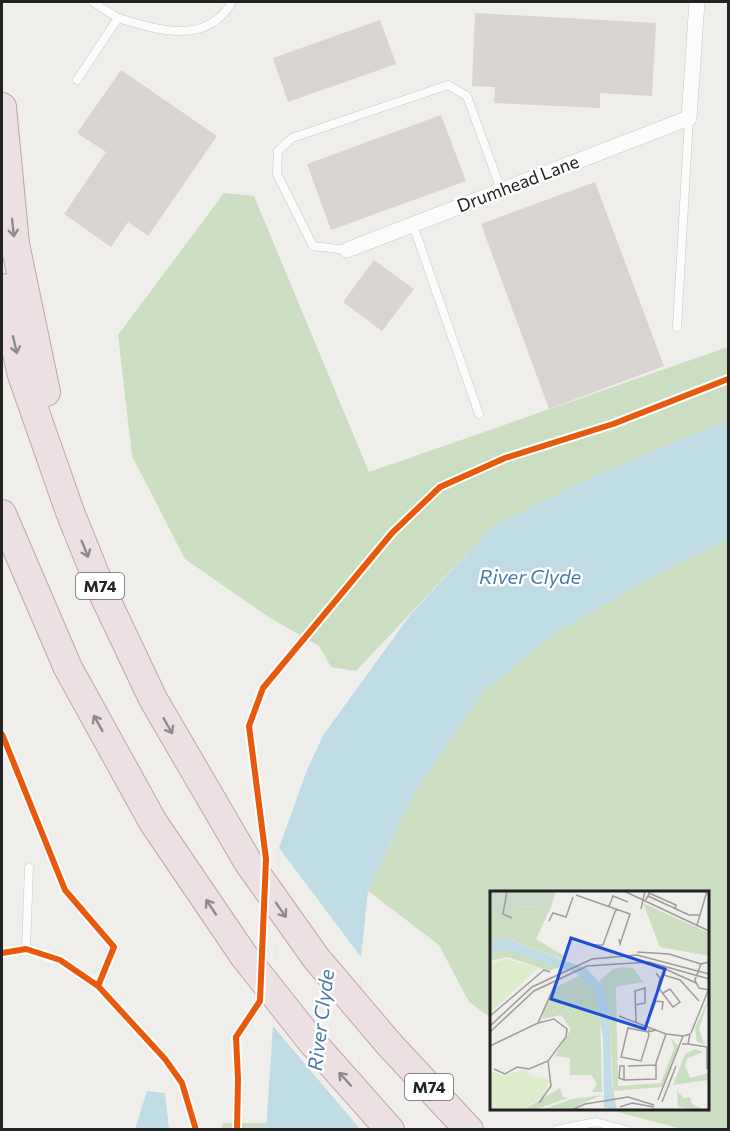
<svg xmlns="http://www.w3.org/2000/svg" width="730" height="1131" font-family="Commissioner,sans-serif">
	<rect width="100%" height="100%" fill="#f0eeeb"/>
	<path fill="#cbdec1" d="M224,193L254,196L369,472L728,347V420L493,526L356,671L331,667L319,646L267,616L185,559L132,456L118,335Z
		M728,539V1129H681L607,1109L708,1108V892H492L491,1018L469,1002L439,945L368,891L413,795L484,691L557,632L674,565Z
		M223,1123H266V1129L221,1130Z"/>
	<path fill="#bfdbe3" d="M728,420V539L674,565L557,632L484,691L413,795L368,891L361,957L359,1129L266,1130L273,1026L279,848L307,770L324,734L411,614L493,526L596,475Z
		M147,1091L165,1093L169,1129H135Z"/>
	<path fill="#f0eeeb" d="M279,848L361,957L359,1128L273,1026Z"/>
	<path fill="#d7d4d2" d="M475,13L656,23L652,96L600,93V108L494,103L495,87L472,86Z
		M380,20L396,64L288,102L273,58Z
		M121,70L217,136L148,236L128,222L111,247L64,214L106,152L77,133Z
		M441,115L466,181L331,230L307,164Z
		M595,182L664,366L549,409L481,224Z
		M374,260L414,289L382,331L343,302Z"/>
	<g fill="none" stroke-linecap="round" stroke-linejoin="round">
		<defs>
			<path id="service" d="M118,18C157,30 207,46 232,2
				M77,80L118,18L93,2
				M413,225L479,414
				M347,250L313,246L277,174L278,151L292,138L448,85L467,96L501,190
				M677,327L689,118
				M26,949L29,868
				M556,1130L596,1122L626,1130"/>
			<path id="minor" d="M347,250L689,118L697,2"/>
			<path id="motorway" d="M2,107L15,244L46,392
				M2,288L22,375L70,512L101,589L153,699L248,862L316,958L389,1044L469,1130
				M2,514L68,668L153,822L244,956L312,1042L390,1130"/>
		</defs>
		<use href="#service" stroke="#c9c8c7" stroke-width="9"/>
		<use href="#minor" stroke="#c9c8c7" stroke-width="16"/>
		<use href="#motorway" stroke="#c5a2ac" stroke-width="30"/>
		<use href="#service" stroke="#fdfcfc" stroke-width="8"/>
		<use href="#minor" stroke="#fdfcfc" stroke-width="15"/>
		<use href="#motorway" stroke="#ece0e2" stroke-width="28"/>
		<defs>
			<path id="cycleway" d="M2,734L65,890L114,947L98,986
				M2,953L26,949L60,960L98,986L165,1059L182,1083L196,1130
				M237,1130L238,1079L236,1037L260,1001L266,859L249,726L263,688L392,533L440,487L505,458L613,424L728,379"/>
		</defs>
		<use href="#cycleway" stroke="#fff" stroke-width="10"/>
		<use href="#cycleway" stroke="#e8590c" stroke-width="6"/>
	</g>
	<defs><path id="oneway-shaft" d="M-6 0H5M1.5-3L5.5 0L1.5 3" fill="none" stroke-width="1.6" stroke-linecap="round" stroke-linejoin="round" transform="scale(1.5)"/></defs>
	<g stroke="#918a8c">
		<use href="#oneway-shaft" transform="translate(13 228) rotate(84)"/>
		<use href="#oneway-shaft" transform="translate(15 345) rotate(77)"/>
		<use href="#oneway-shaft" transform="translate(85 549) rotate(68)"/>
		<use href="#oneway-shaft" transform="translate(98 723) rotate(-119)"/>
		<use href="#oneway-shaft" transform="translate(168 726) rotate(60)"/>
		<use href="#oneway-shaft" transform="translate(211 907) rotate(-124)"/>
		<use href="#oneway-shaft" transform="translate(281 910) rotate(55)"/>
		<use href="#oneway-shaft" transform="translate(345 1079) rotate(-132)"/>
	</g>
	<g text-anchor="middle" stroke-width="5" stroke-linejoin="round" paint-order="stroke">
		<g fill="#fff" stroke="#646464" stroke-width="1.5">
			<rect x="76" y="573" width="48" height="26" rx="4.5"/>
			<rect x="405" y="1074" width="48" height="26" rx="4.5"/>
		</g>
		<g font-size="16" font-weight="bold" fill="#222">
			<text x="100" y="592">M74</text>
			<text x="429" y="1093">M74</text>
		</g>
		<g font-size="18" fill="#222" stroke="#fff">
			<text transform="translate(518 184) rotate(-21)" y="6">Drumhead Lane</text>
		</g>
		<g font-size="20" font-style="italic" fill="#4a7aab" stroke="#fff">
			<text x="530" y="584">River Clyde</text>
			<text transform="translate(321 1020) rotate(-83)" y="7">River Clyde</text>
		</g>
	</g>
	<g transform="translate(490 891)">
		<rect width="219" height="219" fill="#f0eeeb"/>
		<path d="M17,68L48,77L0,122V72ZM36,178L40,184L60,189L54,205L30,219H0V181L15,184Z" fill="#ddeccb"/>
		<path d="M153,12L219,42V65L170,56ZM22,15L61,16L46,48L76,66L74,69L15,47L0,51V21ZM16,59L26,61L70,76L59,80L17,66L0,70V63ZM133,76L144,78L153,91L126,96L128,195L171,192L184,157L181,147L188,155L173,196L123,200L119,114L110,89L123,78ZM91,84L104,99L110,118L112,201H102L107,193L101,184H80V167L65,165L81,138L71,124L52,128L54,117L68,95ZM219,107L209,138L214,153L207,151L205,137ZM205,158L213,161L198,167L195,174L200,187L219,182V189L183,194L195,163ZM70,197L73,206L78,207L44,219H33ZM187,200L194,207L200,206L202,213L214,219L188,216ZM112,204L78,219H51L82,208Z" fill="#cbdec1"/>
		<path d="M0,0H66L61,16L23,15L19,24L0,21Z" fill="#cadbca"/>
		<path d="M15,47L97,78L113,95L119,114L122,193L127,219L114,216L113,146L104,99L86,82L16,59L0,63V51Z" fill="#bfdbe3"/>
		<path fill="none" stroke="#9e9c9b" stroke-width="1.5" d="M17,0L13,23L22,27M134,0L219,40M86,4L140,23L130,53L129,48M158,5L159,2L186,14L185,18M155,10L158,5L199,24H210M119,15L123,5L138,11M151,18L155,0M59,30L63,22L76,26L83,6M207,34L217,0M104,54H113L126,18M147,61L179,63L211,73M219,71L211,73L205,89L209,97L219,99M173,77L206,92M166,82L170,87L174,84L190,89L209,110M170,87L168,96L183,116L190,111L180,98L173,102M145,114L155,112V97L145,100L146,131M0,125L54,79L60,81M129,125L176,143L193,145M0,135L42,96L102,68L147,64L219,83M156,135L166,110L173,111L172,119M160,137L158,141L159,144L151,170L131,166L138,137L158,141L166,139M0,141L44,100L97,75L159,71L219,88M201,142L218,100M198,153L217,156M0,155L48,132L66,91M217,156V178M130,175H134V189L129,187ZM138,175L166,174M4,178L15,183L27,176L39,178L58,170L76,146L77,138L64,128L48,132M134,189L166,188V172L176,143M168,209L193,145L200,143L198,153H192M172,211L186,175M49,212L61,195L58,170M130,216L142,212L164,216M81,219L95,213L138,206L164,214"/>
		<path fill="#1d4ed8" fill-opacity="0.15" stroke="#1d4ed8" stroke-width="3" d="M81,47L175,78L155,138L61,108Z"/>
		<rect width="219" height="219" fill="none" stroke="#222" stroke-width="3"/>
	</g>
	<rect width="730" height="1131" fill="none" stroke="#222222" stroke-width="6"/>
</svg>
